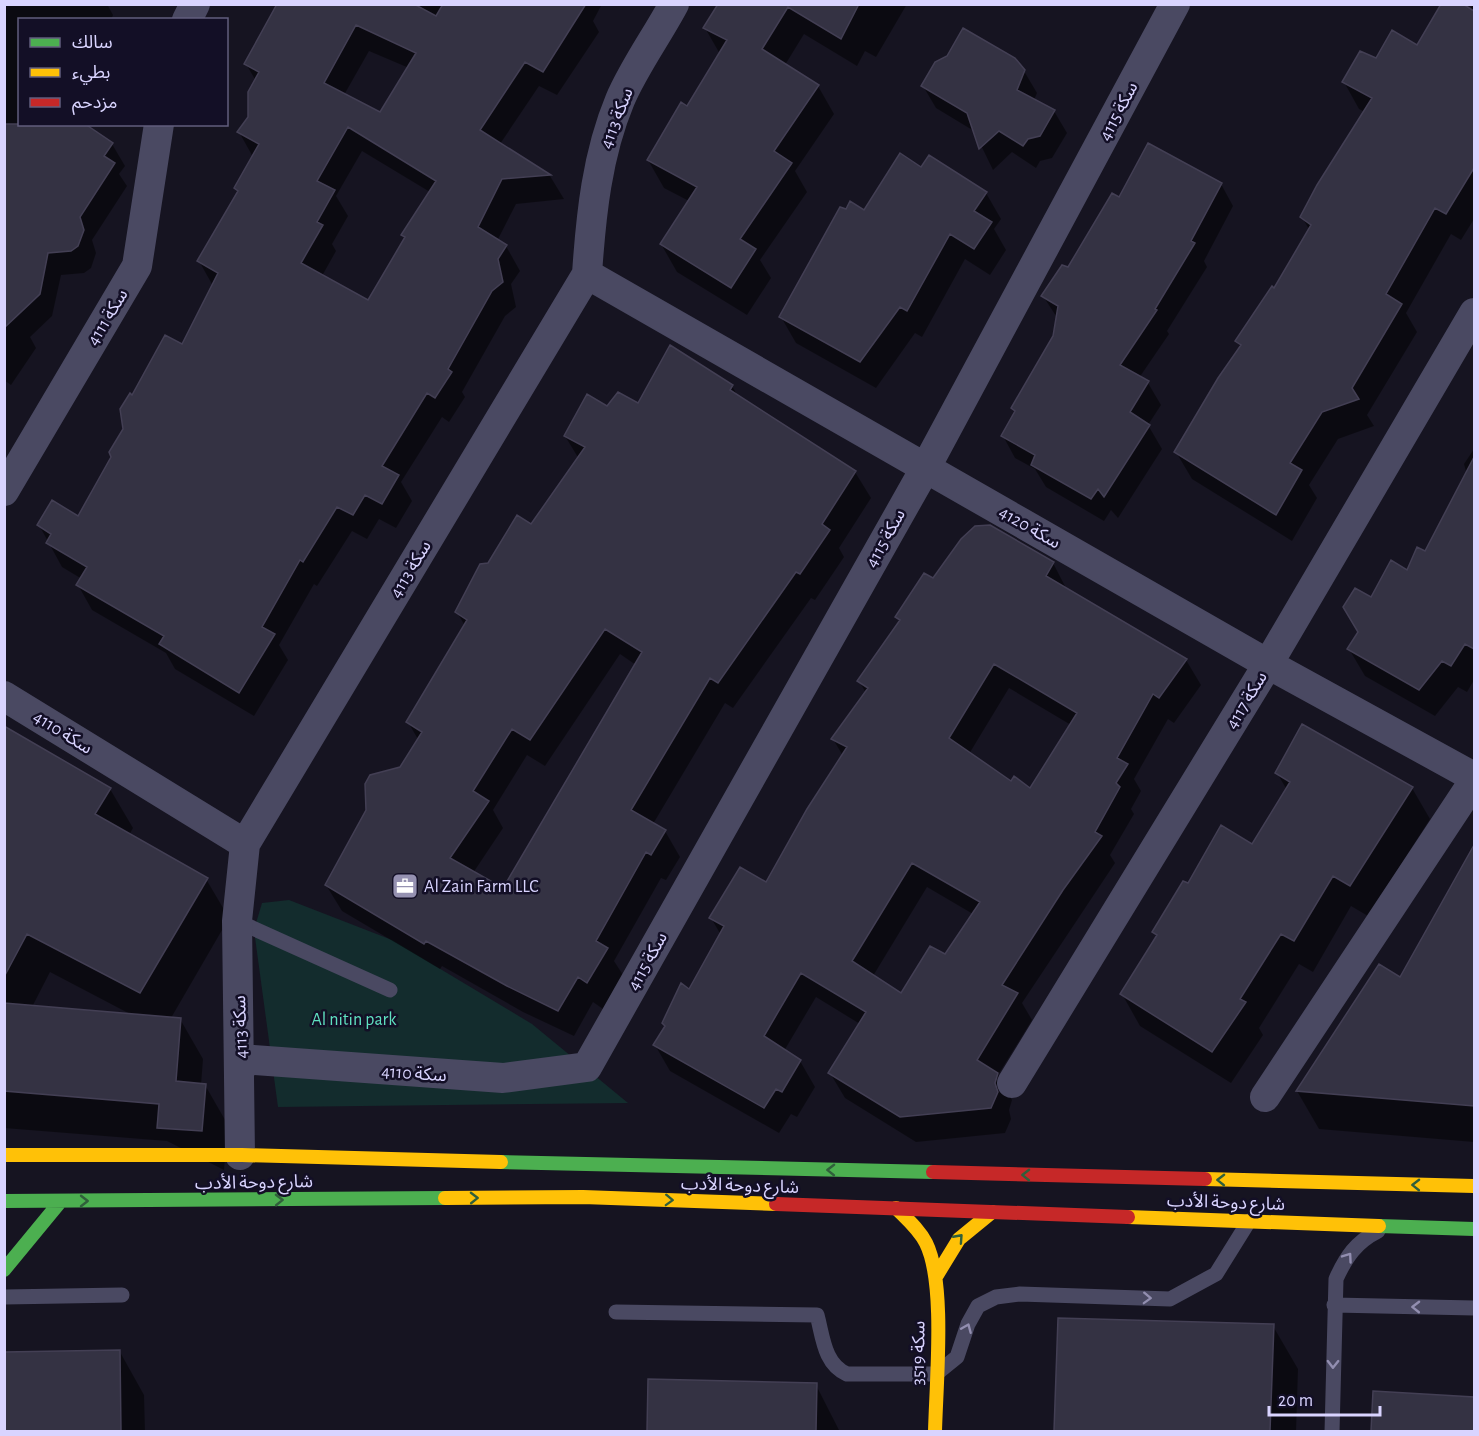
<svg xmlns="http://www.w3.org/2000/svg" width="1479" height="1436" font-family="'Alegreya Sans','Noto Sans Arabic',sans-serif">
	<rect width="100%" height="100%" fill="#161421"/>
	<path fill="#132c2d" d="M289,900L392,940L532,1024L628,1103L278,1107L254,930L262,903Z"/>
	<path fill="#0007" fill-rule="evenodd" d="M4,4H107L113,15L111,20H20V124L112,144L125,166L119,174L127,186L92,240L96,253L91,268L84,273L61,275L52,316L30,337L36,348L11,385L4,380Z
		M278,4H602L593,21L599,32L557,95L539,86L500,144L550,176L564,199L516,204L497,241L506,246L520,271L511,284L516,307L505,316L462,392L465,397L449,422L442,417L401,482L412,501L396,528L379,519L367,539L352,531L317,586L314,584L279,645L288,660L254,716L175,669L166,653L92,610L78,585L82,579L62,567L39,525L78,518L113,457L133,397L183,346L213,286L199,261L238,193L235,188L253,157L239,132L249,117L256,81L246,64ZM369,51L409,68L381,114L344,95ZM362,151L430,192L403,235L405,239L369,302L322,276L336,251L332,244L348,216L336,196Z
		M720,4H907L876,57L865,51L857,66L804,34L785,65L818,86L834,114L795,171L807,192L760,260L771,278L747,315L677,272L661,244L689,201L664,188L648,160L688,108L720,54L705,28Z
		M1473,4L1474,219L1461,240L1451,234L1406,313L1417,332L1367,415L1374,426L1338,439L1309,485L1317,498L1292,541L1192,479L1176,452L1241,348L1237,341L1275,290L1310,231L1302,217L1365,112L1359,109L1344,82L1376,60L1417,47L1470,10Z
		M1024,71L1037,93L1034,100L1054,111L1067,133L1052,158L1040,161L1036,168L1012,152L993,170L974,131L936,108L923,86Z
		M922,169L986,193L1001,219L994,229L1006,250L990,275L965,259L922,337L915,333L876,388L796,343L781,317L864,212Z
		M1221,184L1233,206L1204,261L1207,267L1167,331L1169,334L1139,378L1148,383L1161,405L1148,425L1162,449L1118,518L1111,510L1104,521L1046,487L1035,469L1015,458L1003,436L1016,413L1013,408L1054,337L1058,319L1043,296L1068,269L1119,199Z
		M732,386L739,398L855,472L871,498L839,548L844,557L815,600L811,598L733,708L725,703L653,824L665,831L680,857L666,880L661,878L614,961L623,975L603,1009L593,1002L574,1036L523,1012L442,966L440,969L342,911L326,885L419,741L408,722L465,626L457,612L489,565L532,526L579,459L565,436L608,407L639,405ZM620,654L636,665L504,890L473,873L503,828L493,810L527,755L545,766Z
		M1474,449V680L1467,692L1458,687L1435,716L1365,676L1349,649L1359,633L1371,599L1408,572L1425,554L1467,475L1464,464Z
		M1053,563L1067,590L1186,660L1201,685L1174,723L1168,719L1134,779L1141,791L1131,809L1134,814L1110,855L1115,863L1022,1003L1032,1020L998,1075L1012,1100L1009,1110L1011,1119L1005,1133L916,1142L845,1098L830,1073L860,1024L816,997L784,1051L800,1061L815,1087L797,1117L791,1114L779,1133L670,1071L655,1045L666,1027L663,1023L690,991L721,935L711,918L767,885L843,756L833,739L866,693L859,681L900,622L897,617L934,580ZM1009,688L1071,725L1031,790L1011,784L969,754ZM927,887L973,914L945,956L902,995L873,976Z
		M4,728L110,789L133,828L129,835L206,879L229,918L171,1018L180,1019L203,1059L201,1085H205L228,1125L224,1170L167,1141L4,1128ZM50,972L132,1015L32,1007Z
		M1277,773L1412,788L1430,819L1368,916L1351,906L1313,972L1299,964L1259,1028L1263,1035L1231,1083L1140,1026L1122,994L1157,938L1154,932L1188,885L1252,846L1287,790Z
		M1474,848V1142L1319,1129L1297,1091L1401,979Z
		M1059,1320L1273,1326L1298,1369L1296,1432H1056Z
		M120,1352L144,1395L145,1432H4V1353Z
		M649,1381L816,1385L840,1432H648Z
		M1374,1393L1474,1399V1432H1373Z"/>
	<path fill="#343243" stroke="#433f54" stroke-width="1.5" fill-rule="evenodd" d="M277,4H414L436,16L443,4H586L543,72L525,62L480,130L551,175L502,179L478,227L507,245L498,259L503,282L492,291L448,369L452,372L435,398L427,393L382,466L399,475L382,504L365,495L353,515L337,507L303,562L300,560L262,627L275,634L239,693L159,644L164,636L76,585L87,567L46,543L51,534L37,525L52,500L78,516L111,457L109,452L123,429L120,409L130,393L132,395L165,335L182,344L218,273L197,261L238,191L234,188L259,144L237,132L248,117V92L259,72L244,64ZM356,25L416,53L380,112L324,83ZM348,127L436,181L401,235L405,237L368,300L301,263L323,225L317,222L335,190L317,181Z
		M718,4H859L841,39L788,7L762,49L819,85L774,151L792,163L740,239L756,249L731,288L660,244L697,187L647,160L681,102L687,106L727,40L703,28Z
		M1441,4H1463L1474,11V168L1446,214L1435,208L1386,294L1402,304L1352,388L1359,399L1322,412L1290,463L1302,470L1276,515L1174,452L1218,378L1241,345L1235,341L1272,286L1274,288L1311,225L1300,217L1317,185L1372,98L1342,82L1360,51L1376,58L1392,30L1417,45Z
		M963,28L1015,58L1025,70L1017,90L1055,110L1040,136L1028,139L1023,146L999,131L979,149L967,113L921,86L935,62L947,56Z
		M4,124H85L113,143L104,156L115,163L80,217L84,230L78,246L71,251L48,253L40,294L4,328Z
		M1148,143L1222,183L1191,241L1195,243L1155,309L1157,310L1120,365L1149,381L1130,412L1150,425L1104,497L1098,489L1091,499L1031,465L1035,455L1001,436L1015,411L1011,408L1053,336L1058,306L1041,296L1062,265L1068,267L1112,193L1119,197Z
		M900,153L921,167L929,155L987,192L974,211L992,222L974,249L950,234L907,311L900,307L860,362L779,317L840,207L846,209L850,201L864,210Z
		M670,345L733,385L730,390L856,471L822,524L830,530L800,574L796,572L718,683L710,678L631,810L666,830L651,855L646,852L596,941L608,948L587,983L578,977L558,1011L507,986L426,941L424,944L325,885L366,810L365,784L370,775L400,767L422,732L406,722L467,620L455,612L480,564L488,563L517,515L531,524L585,447L564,436L587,394L607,406L618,392L638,403ZM605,629L642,652L503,888L450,858L489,801L473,791L512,729L530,740Z
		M1474,457V649L1465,644L1451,666L1442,661L1419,690L1347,649L1358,632L1343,607L1355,588L1371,597L1391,560L1407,570L1417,547L1425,551Z
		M990,525L1054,562L1046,576L1187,659L1159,698L1153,694L1117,758L1128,764L1116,783L1120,787L1095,832L1102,836L1063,890L1002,985L1018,993L977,1060L998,1073L995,1083L998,1092L991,1108L900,1117L828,1073L866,1012L801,973L764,1036L801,1060L782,1092L776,1089L764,1108L653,1045L665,1026L662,1023L681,983L689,989L724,926L709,918L740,867L766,882L807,809L847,747L831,739L868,688L857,681L900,620L895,617L924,573L933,578L961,539L975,526ZM994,664L1077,713L1030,788L1014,776L1011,781L949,738ZM912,863L980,902L945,954L930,946L901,993L852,961Z
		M1302,724L1413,787L1350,886L1333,876L1294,941L1281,934L1240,999L1246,1002L1212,1052L1120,994L1157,935L1152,932L1183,881L1188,883L1221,825L1252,844L1290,782L1275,773Z
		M4,726L111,788L95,814L208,878L140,993L27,934L4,977Z
		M1474,845V1106L1296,1091L1379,964L1400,977Z
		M4,1003L181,1018L176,1081L206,1084L202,1131L157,1128L159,1104L4,1091Z
		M1058,1318L1274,1324L1270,1431H1054Z
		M120,1350L121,1431H4V1352Z
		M648,1379L817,1383L816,1431H647Z
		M1373,1391L1474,1397V1431H1371Z"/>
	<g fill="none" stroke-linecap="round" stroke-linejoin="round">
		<path stroke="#4a4962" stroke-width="15" d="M237,921L390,990
			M4,1297L122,1295
			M1334,1305L1474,1308
			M616,1312L817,1315C823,1337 824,1364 847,1374H936L957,1357L968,1324L978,1306L996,1297L1020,1294L1170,1299L1216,1274L1249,1221
			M1332,1432L1336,1279C1346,1257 1356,1242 1378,1231"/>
		<path stroke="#4a4962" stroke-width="30" d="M187,20L195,4
			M587,274L1268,664L1474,777
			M4,491L137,266L159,124
			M4,696L245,844
			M241,1059L503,1078L587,1067L926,467L1175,4
			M1012,1083L1268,664L1474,313
			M1265,1097L1474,781
			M240,1155L237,921L245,844L587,274C591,215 597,155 620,100C634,67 657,36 674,4"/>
		<path stroke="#4caf50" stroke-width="14" d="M501,1162L933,1172
			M4,1201L445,1198
			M1379,1226L1474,1229
			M4,1270L60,1202"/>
		<path stroke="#ffc107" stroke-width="14" d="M4,1155H242L501,1162
			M1205,1179L1474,1186
			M445,1198L583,1197L776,1204
			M896,1208C907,1219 919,1229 926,1243C946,1283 936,1384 935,1432
			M1128,1217L1379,1226
			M937,1275L959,1239L992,1212"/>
		<path stroke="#c62828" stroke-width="14" d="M933,1172L1205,1179
			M776,1204L1128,1217"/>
	</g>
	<defs><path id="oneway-chevron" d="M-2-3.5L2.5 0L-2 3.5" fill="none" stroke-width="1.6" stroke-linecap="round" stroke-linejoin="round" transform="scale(1.5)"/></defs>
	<g stroke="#305f3b">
		<use href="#oneway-chevron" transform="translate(831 1170) rotate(-179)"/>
		<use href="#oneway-chevron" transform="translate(1026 1175) rotate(-179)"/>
		<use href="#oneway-chevron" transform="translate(1221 1180) rotate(-179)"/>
		<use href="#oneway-chevron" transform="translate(1416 1185) rotate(-179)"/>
		<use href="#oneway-chevron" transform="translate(474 1198) rotate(-1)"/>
		<use href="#oneway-chevron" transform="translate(279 1200) rotate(-1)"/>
		<use href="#oneway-chevron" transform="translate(669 1200) rotate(2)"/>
		<use href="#oneway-chevron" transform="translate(84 1201)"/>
		<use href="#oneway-chevron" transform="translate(959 1238) rotate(-48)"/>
	</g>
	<g stroke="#928eb0">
		<use href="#oneway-chevron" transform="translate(1348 1257) rotate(-55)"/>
		<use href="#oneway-chevron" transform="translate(1147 1298) rotate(2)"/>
		<use href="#oneway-chevron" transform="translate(1416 1307) rotate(-179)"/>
		<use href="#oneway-chevron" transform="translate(967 1328) rotate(-67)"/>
		<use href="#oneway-chevron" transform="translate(1333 1364) rotate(91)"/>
	</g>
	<defs>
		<symbol id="office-square" viewBox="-11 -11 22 22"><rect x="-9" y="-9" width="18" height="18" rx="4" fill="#9591b1" stroke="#130f26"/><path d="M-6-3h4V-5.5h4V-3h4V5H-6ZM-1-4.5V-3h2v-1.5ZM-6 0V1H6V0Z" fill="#fff"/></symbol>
	</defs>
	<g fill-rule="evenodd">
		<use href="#office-square" x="390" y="871" width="30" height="30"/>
	</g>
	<g text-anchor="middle" stroke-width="5" stroke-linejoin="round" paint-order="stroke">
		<g font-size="18" fill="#d9d4ff" stroke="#130f26">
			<text transform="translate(1118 111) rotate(-62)" y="6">سكة 4115</text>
			<text transform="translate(616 118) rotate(-69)" y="6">سكة 4113</text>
			<text transform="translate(107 317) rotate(-59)" y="6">سكة 4111</text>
			<text transform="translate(1030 527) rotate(30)" y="6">سكة 4120</text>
			<text transform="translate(885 538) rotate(-61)" y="6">سكة 4115</text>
			<text transform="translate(410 569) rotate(-59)" y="6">سكة 4113</text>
			<text transform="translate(1246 700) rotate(-59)" y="6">سكة 4117</text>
			<text transform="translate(63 732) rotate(32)" y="6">سكة 4110</text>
			<text transform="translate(647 961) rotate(-61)" y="6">سكة 4115</text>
			<text transform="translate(240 1027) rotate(-92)" y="6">سكة 4113</text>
			<text transform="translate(414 1073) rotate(4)" y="6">سكة 4110</text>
			<text transform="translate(254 1182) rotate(-1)" y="6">شارع دوحة الأدب</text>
			<text transform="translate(740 1185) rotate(2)" y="6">شارع دوحة الأدب</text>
			<text transform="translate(1226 1202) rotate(2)" y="6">شارع دوحة الأدب</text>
			<text transform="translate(918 1353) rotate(-89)" y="6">سكة 3519</text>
		</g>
		<g font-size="18" fill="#d9d4ff" stroke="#130f26" text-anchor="start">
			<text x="424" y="892">Al Zain Farm LLC</text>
		</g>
		<g font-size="18" fill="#5fe0c0" stroke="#130f26">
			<text x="354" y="1025">Al nitin park</text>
		</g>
	</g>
	<rect width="1479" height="1436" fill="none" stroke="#d9d4ff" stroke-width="12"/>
	<rect x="18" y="18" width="210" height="108" fill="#130f26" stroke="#625e7d" stroke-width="1.5"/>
	<rect x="30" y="38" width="30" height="9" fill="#4caf50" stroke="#625e7d" stroke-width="1.5"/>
	<text x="72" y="48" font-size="18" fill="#d9d4ff">سالك</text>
	<rect x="30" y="68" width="30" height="9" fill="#ffc107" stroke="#625e7d" stroke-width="1.5"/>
	<text x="72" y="78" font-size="18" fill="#d9d4ff">بطيء</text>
	<rect x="30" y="98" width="30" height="9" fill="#c62828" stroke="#625e7d" stroke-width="1.5"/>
	<text x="72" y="108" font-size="18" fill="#d9d4ff">مزدحم</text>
	<path d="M1269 1406v9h111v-9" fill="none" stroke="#d9d4ff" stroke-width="3"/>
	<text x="1278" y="1406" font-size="18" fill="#d9d4ff" stroke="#130f26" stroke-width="4.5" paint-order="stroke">20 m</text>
</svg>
